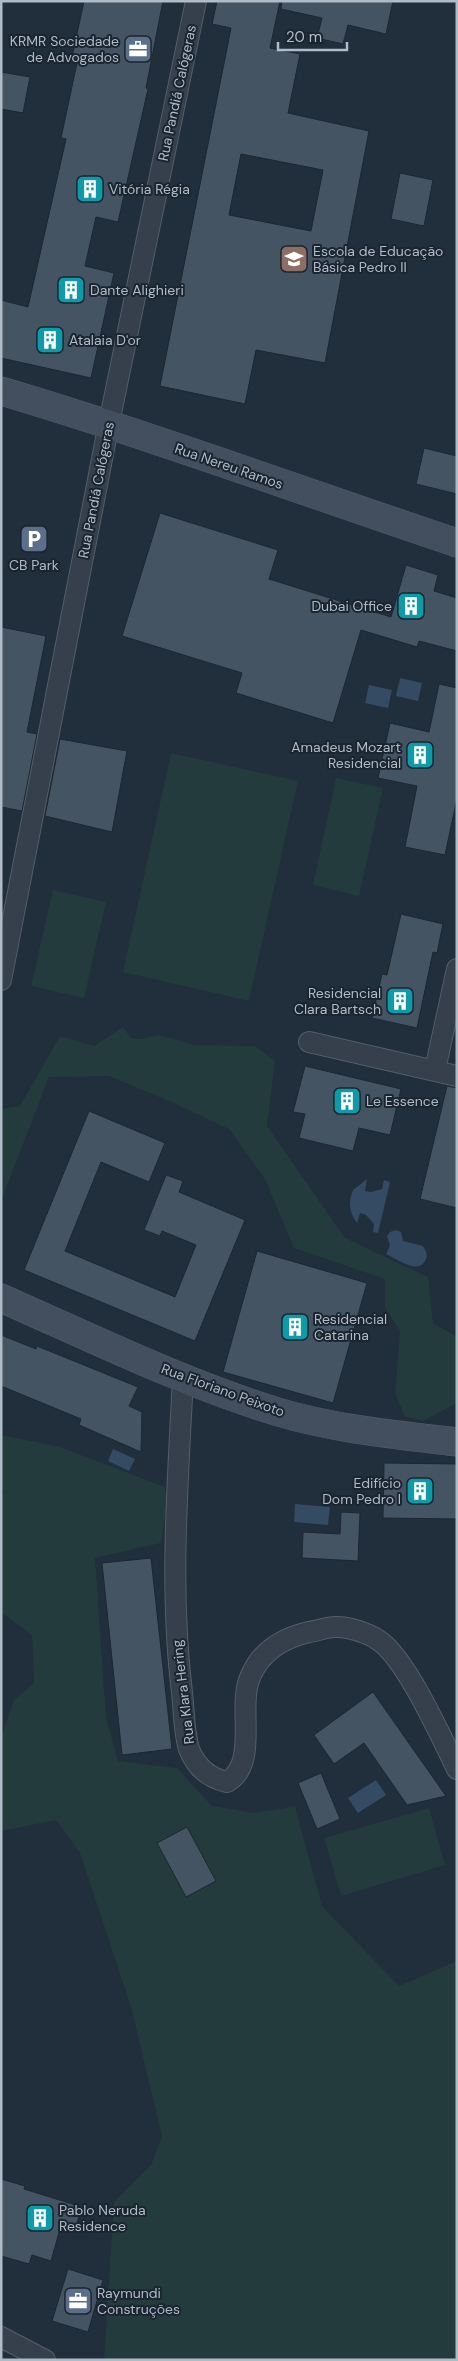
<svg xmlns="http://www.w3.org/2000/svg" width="458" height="2361" font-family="'DM Sans',sans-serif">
	<rect width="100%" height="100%" fill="#212e3b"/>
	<path fill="#233b3c" d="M171,753L298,781L249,1001L123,972Z
		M336,778L383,788L359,896L313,885Z
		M53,890L106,902L84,998L31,986Z
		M123,1027L131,1038L141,1039L159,1035L195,1045L255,1046L275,1061L267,1126L345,1238L428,1277L433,1323L457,1337V1403L423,1421L405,1417L395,1393L400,1331L385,1308V1279L294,1248L265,1179L229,1129L169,1101L109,1076L49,1077L1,1201V1109L20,1106L60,1036L94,1046Z
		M1,1435L60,1447L165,1487L167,1507L161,1543L95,1558L106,1717L118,1761L177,1768L212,1806L253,1813L295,1807L322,1906L399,1986L457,1961V2360H104L114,2202L151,2165L162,2136L131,2007L80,1853L56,1820L1,1831V1737L14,1700L34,1683L32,1635L3,1614L1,1608V1500L4,1492L1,1489Z
		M429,1808L445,1865L341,1896L324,1838Z"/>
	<path fill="#344b63" d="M400,678L422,683L418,701L396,696Z
		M369,685L392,690L388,708L365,703Z
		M367,1179L365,1191L371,1192L382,1189L384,1180L390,1182L378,1233L373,1232L374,1224L366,1215L360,1213L357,1223C349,1212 348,1203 353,1190Z
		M396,1230L401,1232L403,1241L423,1246C426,1251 429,1255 425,1261C417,1275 396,1258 386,1254L390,1245L387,1236L390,1232Z
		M113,1449L135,1459L129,1471L108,1461Z
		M295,1504L330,1507L328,1525L294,1522Z
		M376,1780L386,1795L358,1813L348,1798Z"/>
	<path fill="#445463" stroke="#1c2732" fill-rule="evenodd" d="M84,1H163L146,88L148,89L118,222L96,217L85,266L114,273L91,378L1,358V300L28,307L66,139L61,138L77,63L71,62Z
		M217,1H280L270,48L300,54L288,113L369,131L325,363L256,350L245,404L160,386L231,28L212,24ZM241,154L323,170L311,231L229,215Z
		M282,1H393L386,34L348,25L343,44L317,38L322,18L281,9Z
		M1,72L30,77L23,113L1,109Z
		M400,173L433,180L424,226L391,219Z
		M424,448L457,456V494L416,484Z
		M160,513L278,550L269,579L391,617L406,565L438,575L434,591L457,598V651L419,641L417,647L361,630L333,723L236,693L242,673L122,636Z
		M1,627L46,636L27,732L37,734L22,811L1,807Z
		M439,684L457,688V798L445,855L405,847L417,786L378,778L390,723L429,732Z
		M60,739L127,751L112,832L45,816Z
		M401,914L443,924L437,953L433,952L417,1028L372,1018L382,974L387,975Z
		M305,1066L401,1089L390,1135L359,1128L353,1151L299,1138L305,1114L293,1112Z
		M447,1086L457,1088V1208L420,1199Z
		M89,1111L165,1143L149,1182L101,1162L65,1251L175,1297L196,1245L162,1231L160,1236L144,1230L166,1175L183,1181L179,1192L245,1220L195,1341L24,1270Z
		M257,1251L367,1283L333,1403L223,1372Z
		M1,1335L36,1349L37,1346L138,1387L129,1406L142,1412L141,1452L79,1425L81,1419L1,1386Z
		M384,1463L457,1464V1519L383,1518Z
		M341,1512L360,1513L358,1561L302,1558L303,1532L340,1534Z
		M151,1558L172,1749L122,1755L102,1563Z
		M373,1692L446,1796L407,1805L364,1743L334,1764L314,1735Z
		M321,1773L340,1819L317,1829L298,1783Z
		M187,1827L216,1881L186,1897L157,1843Z
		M1,2179L25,2186L24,2189L82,2207L74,2233L60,2229L51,2261L32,2255L29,2264L1,2256Z
		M68,2269L103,2280L88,2332L52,2321Z"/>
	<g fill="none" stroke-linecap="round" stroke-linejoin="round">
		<defs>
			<path id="street" d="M1,980L109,423L196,1
				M309,1042L457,1076
				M435,1070L457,969
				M183,1377C178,1482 169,1587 182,1692C184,1709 184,1734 189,1749C196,1767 209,1778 227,1782C260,1763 236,1706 251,1675C262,1650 283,1638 309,1632C317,1631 327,1627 335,1627C347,1626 368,1633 378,1640C405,1656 442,1739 457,1769
				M1,2337L45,2360"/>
			<path id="secondary" d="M1,391C155,437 305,492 457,543
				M1,1298C92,1338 183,1383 278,1412C335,1429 397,1435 457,1442"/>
		</defs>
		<use href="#street" stroke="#535e69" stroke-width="22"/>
		<use href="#secondary" stroke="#535e69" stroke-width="29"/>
		<use href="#street" stroke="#35404c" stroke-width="20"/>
		<use href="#secondary" stroke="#434f5f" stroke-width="28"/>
	</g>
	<defs>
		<symbol id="office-square" viewBox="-11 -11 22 22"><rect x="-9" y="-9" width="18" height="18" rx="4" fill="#5c6f8a" stroke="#1a2530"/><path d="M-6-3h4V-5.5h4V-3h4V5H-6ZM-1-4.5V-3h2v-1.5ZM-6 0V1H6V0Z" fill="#fff"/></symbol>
		<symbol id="building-square" viewBox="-11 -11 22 22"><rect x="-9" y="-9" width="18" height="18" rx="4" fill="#0f9aa8" stroke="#1a2530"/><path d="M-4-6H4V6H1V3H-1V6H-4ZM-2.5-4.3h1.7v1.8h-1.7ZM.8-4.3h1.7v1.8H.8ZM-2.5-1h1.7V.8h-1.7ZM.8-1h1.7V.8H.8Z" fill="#fff"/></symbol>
		<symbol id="school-square" viewBox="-11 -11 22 22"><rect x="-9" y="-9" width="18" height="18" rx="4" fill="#8d6e63" stroke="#1a2530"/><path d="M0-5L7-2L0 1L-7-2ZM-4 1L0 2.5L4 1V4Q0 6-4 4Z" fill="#fff"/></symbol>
		<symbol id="parking-square" viewBox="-11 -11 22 22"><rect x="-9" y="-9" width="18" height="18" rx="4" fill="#5c6f8a" stroke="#1a2530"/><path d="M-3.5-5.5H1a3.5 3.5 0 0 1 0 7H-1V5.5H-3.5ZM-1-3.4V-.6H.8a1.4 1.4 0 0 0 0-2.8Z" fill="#fff"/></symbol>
	</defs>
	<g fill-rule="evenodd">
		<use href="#office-square" x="122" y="33" width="32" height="32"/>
		<use href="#building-square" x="74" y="173" width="32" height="32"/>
		<use href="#school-square" x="278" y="243" width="32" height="32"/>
		<use href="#building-square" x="55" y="274" width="32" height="32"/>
		<use href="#building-square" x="34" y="324" width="32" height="32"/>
		<use href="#parking-square" x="18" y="523" width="32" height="32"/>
		<use href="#building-square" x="395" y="590" width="32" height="32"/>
		<use href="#building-square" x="404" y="739" width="32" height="32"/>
		<use href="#building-square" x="384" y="985" width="32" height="32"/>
		<use href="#building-square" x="331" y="1085" width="32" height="32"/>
		<use href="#building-square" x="279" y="1311" width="32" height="32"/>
		<use href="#building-square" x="404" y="1475" width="32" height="32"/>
		<use href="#building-square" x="24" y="2202" width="32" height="32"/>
		<use href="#office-square" x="62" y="2285" width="32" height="32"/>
	</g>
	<g text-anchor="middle" stroke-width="4" stroke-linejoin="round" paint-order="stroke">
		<g font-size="14" fill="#b0bbc8" stroke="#1a2530" text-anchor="start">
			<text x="119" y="46" text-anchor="end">KRMR Sociedade<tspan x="119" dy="16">de Advogados</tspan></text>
			<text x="109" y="194">Vitória Régia</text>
			<text x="313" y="256">Escola de Educação<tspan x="313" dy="16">Básica Pedro II</tspan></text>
			<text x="90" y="295">Dante Alighieri</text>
			<text x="69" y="345">Atalaia D'or</text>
			<text x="34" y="570" text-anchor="middle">CB Park</text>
			<text x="392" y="611" text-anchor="end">Dubai Office</text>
			<text x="401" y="752" text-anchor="end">Amadeus Mozart<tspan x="401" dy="16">Residencial</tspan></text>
			<text x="381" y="998" text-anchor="end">Residencial<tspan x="381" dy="16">Clara Bartsch</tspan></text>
			<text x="366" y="1106">Le Essence</text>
			<text x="314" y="1324">Residencial<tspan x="314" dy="16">Catarina</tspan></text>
			<text x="401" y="1488" text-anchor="end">Edifício<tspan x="401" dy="16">Dom Pedro I</tspan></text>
			<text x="59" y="2215">Pablo Neruda<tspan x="59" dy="16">Residence</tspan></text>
			<text x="97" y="2298">Raymundi<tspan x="97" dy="16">Construções</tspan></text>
		</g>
		<g font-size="14" fill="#b0bbc8" stroke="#1a2530">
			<text transform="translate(177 93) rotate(-78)" y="5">Rua Pandiá Calógeras</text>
			<text transform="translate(229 466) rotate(19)" y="5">Rua Nereu Ramos</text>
			<text transform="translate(96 490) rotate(-79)" y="5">Rua Pandiá Calógeras</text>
			<text transform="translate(223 1390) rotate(20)" y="5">Rua Floriano Peixoto</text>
			<text transform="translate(183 1692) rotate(-97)" y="5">Rua Klara Hering</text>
		</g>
	</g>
	<rect width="458" height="2361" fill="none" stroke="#b0bbc8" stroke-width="5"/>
	<path d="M278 42v8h69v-8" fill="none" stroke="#b0bbc8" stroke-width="2.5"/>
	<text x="286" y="42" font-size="15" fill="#b0bbc8" stroke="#1a2530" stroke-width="4" paint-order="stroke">20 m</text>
</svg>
